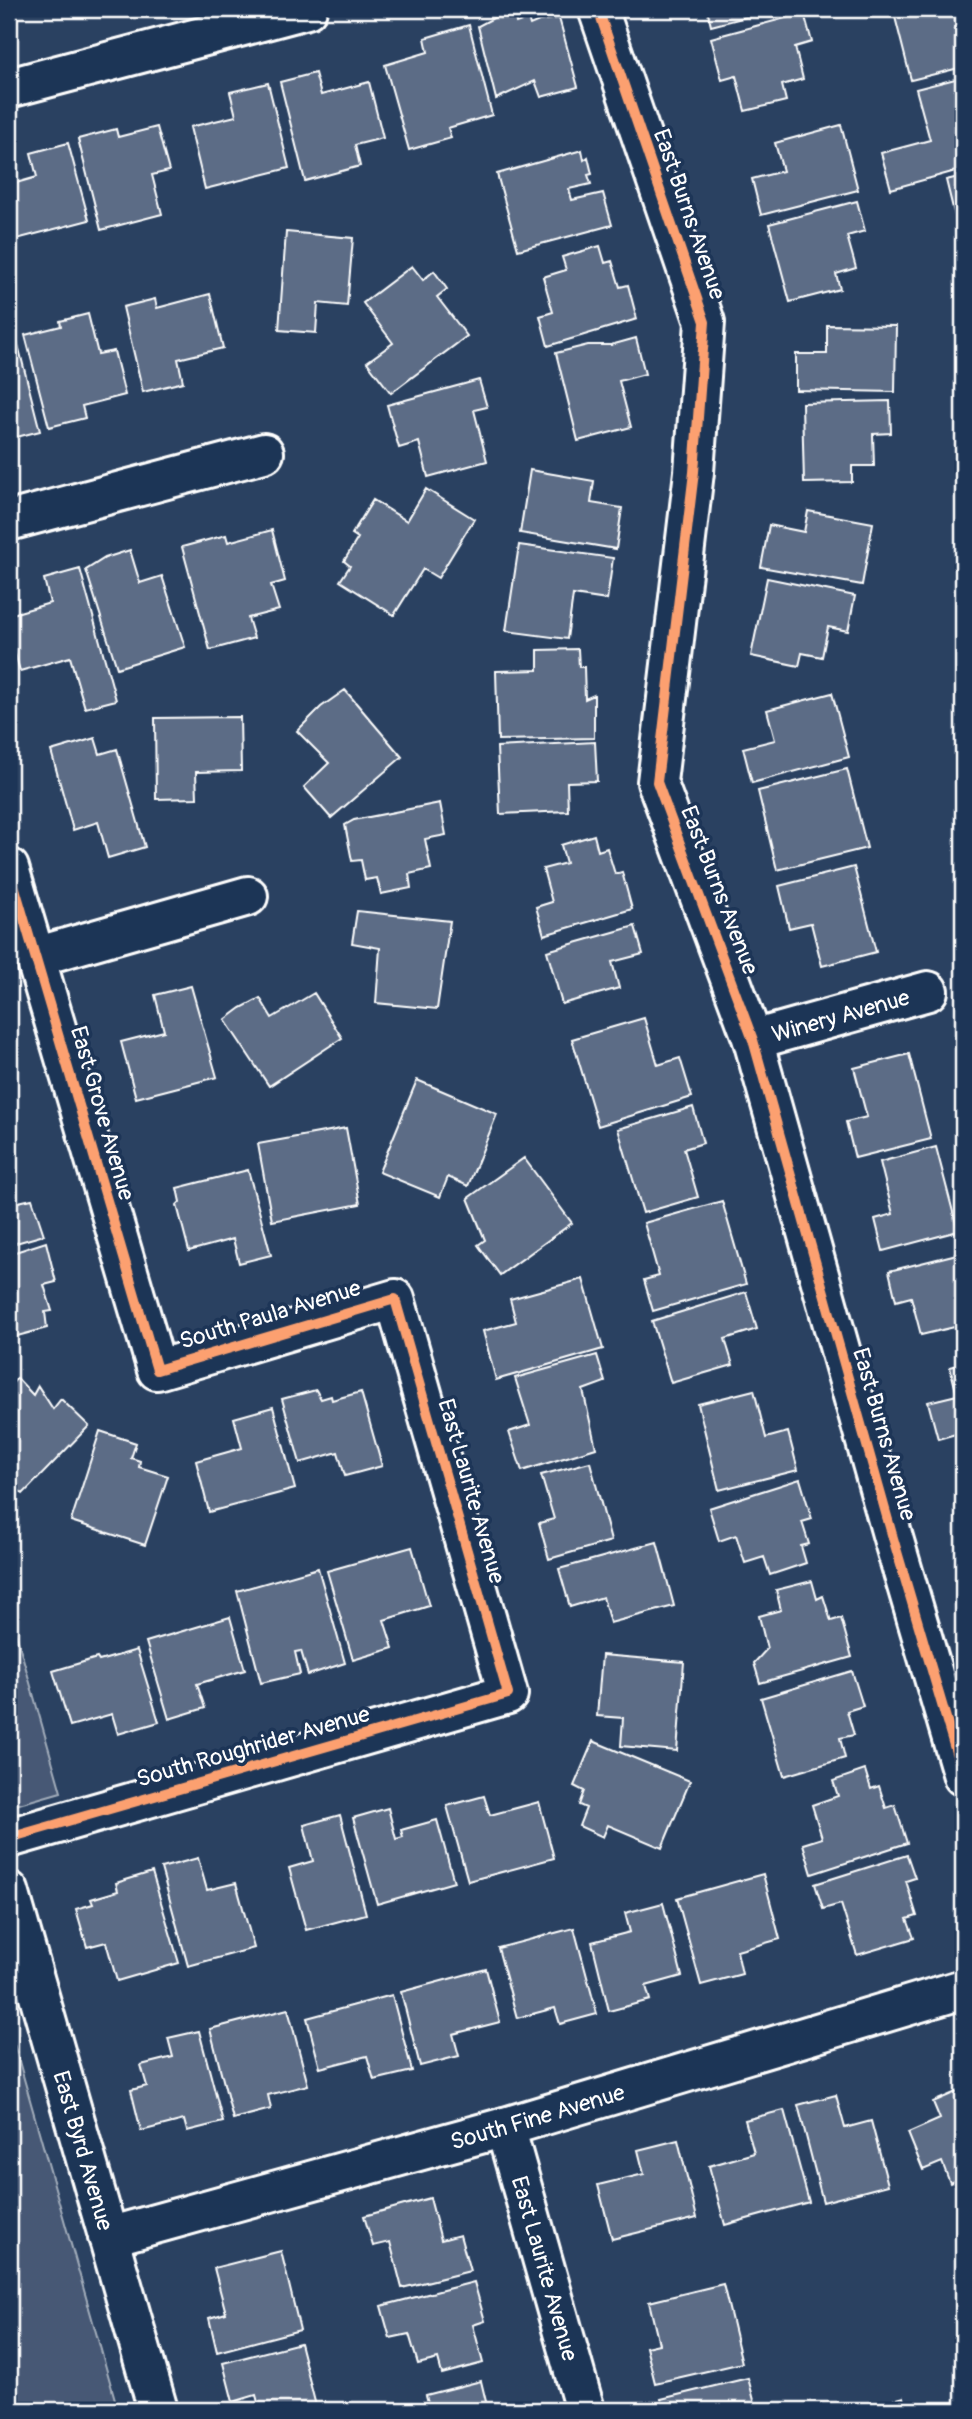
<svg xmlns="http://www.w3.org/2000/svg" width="972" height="2419" font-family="Pangolin,sans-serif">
	<rect width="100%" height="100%" fill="#2a4161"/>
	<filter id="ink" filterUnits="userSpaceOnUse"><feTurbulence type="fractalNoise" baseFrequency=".0143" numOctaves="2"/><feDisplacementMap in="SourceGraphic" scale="14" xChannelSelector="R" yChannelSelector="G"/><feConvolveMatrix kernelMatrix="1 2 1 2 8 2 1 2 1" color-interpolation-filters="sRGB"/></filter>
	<g filter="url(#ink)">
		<path fill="#465975" stroke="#a2acba" stroke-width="2" d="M15,1630L61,1792L9,1807V1631Z
			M9,2026L118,2410H9Z"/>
		<path fill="#5b6c86" stroke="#fff" stroke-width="2" d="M707,9H777L711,26Z
			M893,9H963V17L955,20L963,54V67L911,80Z
			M514,13L516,23L528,19L530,25L539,21L559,18L578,87L541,97L535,81L496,99L478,26L497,16Z
			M804,13L812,42L795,47L803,79L782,85L786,101L745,111L736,76L722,80L711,38Z
			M469,25L492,115L448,128L451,138L409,150L385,65L428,52L425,38Z
			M315,73L321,95L369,82L383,138L355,145L360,166L305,181L280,82Z
			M963,77V169L891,189L881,153L930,140L916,89Z
			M268,83L289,168L205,189L190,127L236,116L230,92Z
			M841,125L858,190L761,215L752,179L783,171L775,143Z
			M157,127L169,171L152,175L162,214L101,230L78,139L116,129L118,137Z
			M68,143L89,220L9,241V185L37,177L31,153Z
			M582,150L584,160L588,157L592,174L588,175L591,184L569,189L572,200L603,193L612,225L518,250L497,174Z
			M963,176V244L962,245L946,180Z
			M857,201L865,231L847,236L856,268L836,274L840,289L790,302L769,224Z
			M286,232L353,238L347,306L318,303L316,333L279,330Z
			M600,246L605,263L612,261L620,287L628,285L637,319L548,346L540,316L553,312L543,277L566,270L562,257Z
			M412,266L423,280L434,271L447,289L437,297L467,336L391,393L367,362L393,343L363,303Z
			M210,294L223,348L178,359L183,382L143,392L123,307L155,299L157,308Z
			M88,314L98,354L114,351L125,395L82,406L85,418L49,427L25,335L61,326L60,321Z
			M827,325L896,326L895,392L796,390V354H827Z
			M15,333L40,431L9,439V335Z
			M636,338L645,374L619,381L631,427L578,441L556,353L588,345H611Z
			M479,380L487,407L474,410L487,461L428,477L419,442L399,448L387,405Z
			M890,401L891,433L873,434L874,466H852V482L804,483L802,403Z
			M530,470L594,481L591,503L622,508L616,549L520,533Z
			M426,489L474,519L438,578L423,569L394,615L340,581L350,566L344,561L358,538L352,534L373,500L407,521Z
			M808,511L873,523L862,585L761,567L769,525L804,532Z
			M272,530L285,581L271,585L279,610L248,618L254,638L210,650L182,547L226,535L228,542Z
			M519,545L613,558L607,600L573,595L567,639L506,631Z
			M130,550L140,583L162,576L185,647L117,668L86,570L105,558Z
			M80,569L116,700L85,708L70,657L20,671L9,632V615L50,603L44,579Z
			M767,578L855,596L848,631L828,627L822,657L802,653L799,666L751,656Z
			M578,649L579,667H584L585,699L594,695V738L498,740L496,671L538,670V650Z
			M345,690L402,757L331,818L304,787L329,763L297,731L321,707Z
			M832,693L849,757L752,783L743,748L775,740L767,710Z
			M240,717L241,771L196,772L197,798L156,799L155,718Z
			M95,738L100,754L117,749L145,847L108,858L98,822L73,830L51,751Z
			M595,742L597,781L567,782L568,811L500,814L497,747Z
			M847,769L867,848L777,870L758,791Z
			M440,803L446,835L425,839L431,869L409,874L411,888L381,894L377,878L365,880L361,860L352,861L345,825L354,820Z
			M594,835L598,851L607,848L615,874L622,872L632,909L544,935L536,907L552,902L543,869L566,863L561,845Z
			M854,867L876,952L822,966L811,923L789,928L779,886Z
			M357,911L450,921L437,1009L376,1003L380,948L352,943Z
			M635,926L643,954L612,962L619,988L562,1004L547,951Z
			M191,986L217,1077L136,1098L121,1042L164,1031L155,995Z
			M314,993L342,1038L269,1086L225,1020L241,1008L260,998L272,1018Z
			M644,1018L658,1065L680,1058L692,1097L598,1126L572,1039Z
			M909,1054L931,1139L855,1158L846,1122L867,1117L854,1068Z
			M417,1080L497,1114L468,1186L448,1177L440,1197L379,1172Z
			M693,1107L703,1143L684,1149L698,1197L643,1213L618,1129Z
			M346,1128L360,1204L272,1221L258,1144Z
			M936,1147L958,1231L883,1251L875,1219L893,1214L880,1162Z
			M524,1158L572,1223L500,1275L478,1245L485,1240L468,1198Z
			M248,1170L271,1255L239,1263L233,1239L189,1251L177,1205L180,1202L177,1188Z
			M32,1199L44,1235L9,1245V1204Z
			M722,1201L746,1284L653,1311L644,1280L659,1276L644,1223Z
			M46,1242L56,1282L44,1285L52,1311L45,1312L47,1328L10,1338L9,1254Z
			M957,1254L963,1280V1325L921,1335L911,1297L896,1301L889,1271Z
			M583,1279L603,1349L496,1380L483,1331L516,1322L510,1299Z
			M746,1292L757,1329L725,1339L733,1365L671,1383L652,1321Z
			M597,1355L605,1382L583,1390L596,1448L522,1471L509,1432L530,1425L515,1378Z
			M963,1364V1432L938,1439L928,1402L957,1395L950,1367Z
			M17,1378L33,1395L38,1386L53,1409L61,1399L89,1426L23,1494L9,1482V1465L13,1459L9,1454V1387Z
			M316,1390L321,1399L331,1396L332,1400L361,1392L382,1466L345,1476L338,1452L300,1463L282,1399Z
			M754,1390L766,1438L788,1432L798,1470L719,1490L698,1404Z
			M273,1407L295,1489L209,1512L196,1461L242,1448L234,1418Z
			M100,1431L136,1443L131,1458L140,1461L139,1467L168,1476L145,1545L71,1521Z
			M590,1462L611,1541L549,1559L539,1523L554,1519L541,1475Z
			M800,1479L812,1519L802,1522L809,1544L801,1546L806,1563L770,1575L764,1557L745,1563L736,1535L719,1541L709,1508Z
			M657,1542L674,1606L610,1623L603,1597L570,1607L559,1569Z
			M412,1547L429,1606L384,1620L393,1648L353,1660L327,1571Z
			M318,1568L345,1663L308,1675L301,1651L295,1652L300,1674L261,1683L237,1591Z
			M812,1581L817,1599L823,1596L831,1621L841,1618L852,1657L760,1683L754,1663L767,1649L759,1616L781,1610L776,1590Z
			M230,1617L245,1670L197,1684L205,1708L169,1719L146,1642Z
			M137,1650L159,1722L118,1734L112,1714L70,1726L53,1671L97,1658L99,1661Z
			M602,1655L684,1662L677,1751L621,1746L623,1718L597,1716Z
			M852,1671L863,1706L847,1711L854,1735L840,1738L845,1758L784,1776L761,1698Z
			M593,1741L690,1781L662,1848L608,1825L603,1837L579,1826L586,1808L579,1805L584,1791L574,1786Z
			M865,1770L871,1789L879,1786L886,1808L895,1805L907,1843L812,1874L803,1844L822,1838L812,1805L838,1796L833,1781Z
			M484,1796L490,1815L539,1802L554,1858L468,1881L447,1806Z
			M388,1808L396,1839L403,1837L401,1830L437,1820L454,1882L377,1904L353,1818Z
			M340,1815L366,1914L306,1930L289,1868L313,1861L304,1825Z
			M907,1855L915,1878L906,1881L917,1916L907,1919L914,1938L857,1955L841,1904L823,1909L815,1884Z
			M198,1858L207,1890L236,1883L254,1948L188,1966L161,1868Z
			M152,1872L179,1963L117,1981L106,1942L87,1947L76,1909L93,1904L91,1899L118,1891L116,1883Z
			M763,1874L780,1939L737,1951L742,1974L701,1985L677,1898Z
			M663,1903L682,1976L646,1986L650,2000L609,2011L592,1942L630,1932L625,1913Z
			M574,1928L597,2014L560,2024L555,2008L517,2018L498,1948Z
			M486,1969L500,2022L453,2034L459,2056L420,2066L401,1992Z
			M392,1995L412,2071L374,2080L367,2056L320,2068L307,2018Z
			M288,2009L308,2085L268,2095L271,2109L233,2119L210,2029Z
			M199,2031L223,2122L187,2131L184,2120L141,2131L131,2090L147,2086L141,2065L173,2057L168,2038Z
			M963,2089V2177L950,2183L942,2162L923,2170L908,2133L940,2119L933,2102Z
			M836,2095L845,2128L871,2121L888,2185L823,2202L798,2105Z
			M784,2110L809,2202L725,2225L709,2166L754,2153L745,2120Z
			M678,2140L697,2218L612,2239L598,2185L644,2174L638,2150Z
			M430,2198L441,2240L460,2235L470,2271L402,2288L390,2242L373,2246L364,2216Z
			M281,2251L300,2330L217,2352L209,2318L226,2313L214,2268Z
			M474,2282L485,2321L473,2325L483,2363L442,2374L438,2359L418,2364L409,2334L390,2338L381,2306Z
			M723,2284L742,2363L655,2383L646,2347L659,2344L649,2302Z
			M300,2343L317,2410H260L256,2395L233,2402L223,2363Z
			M748,2378L755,2404L740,2407L741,2410H664L661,2399Z
			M481,2381L488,2410H430L426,2395Z
			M904,2397L907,2410H861V2409Z"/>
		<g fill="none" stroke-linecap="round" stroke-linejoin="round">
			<defs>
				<g id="minor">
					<path d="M598,9L705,322L694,472L657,782L753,1040L893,1538L963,1776"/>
					<path d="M9,88L307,9"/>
					<path d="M9,521L264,453"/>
					<path d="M9,868L157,1370L395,1299L508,1694L9,1838"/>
					<path d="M35,957L248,896"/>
					<path id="s1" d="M753,1040L928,991"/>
					<path id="s2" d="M9,1891L158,2410"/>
					<path id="s3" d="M505,2127L585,2410"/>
					<path id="s4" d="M108,2237L505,2127L963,1989"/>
				</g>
			</defs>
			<use href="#minor" stroke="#fff" stroke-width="44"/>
			<use href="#minor" stroke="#1d3557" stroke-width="38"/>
			<defs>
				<path id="cycleway" d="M598,9L705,322L694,472L657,782L753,1040L893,1538L963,1776
					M9,868L157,1370L395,1299L508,1694L9,1838"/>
			</defs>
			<use href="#cycleway" stroke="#1d3557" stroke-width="15"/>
			<use href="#cycleway" stroke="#fca06f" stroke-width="10"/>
		</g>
	</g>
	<g text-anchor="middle" stroke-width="7" stroke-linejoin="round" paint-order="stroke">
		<g font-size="23" fill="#fff" stroke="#1d3557">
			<text transform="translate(690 214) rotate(71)" y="8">East Burns Avenue</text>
			<text transform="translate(720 890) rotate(69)" y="8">East Burns Avenue</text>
			<text dy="8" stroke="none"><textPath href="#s1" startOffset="91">Winery Avenue</textPath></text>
			<text transform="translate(103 1113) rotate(74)" y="8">East Grove Avenue</text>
			<text transform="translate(270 1314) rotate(-17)" y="8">South Paula Avenue</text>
			<text transform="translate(885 1434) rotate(74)" y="8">East Burns Avenue</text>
			<text transform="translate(472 1491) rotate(74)" y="8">East Laurite Avenue</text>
			<text transform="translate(253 1746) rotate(-16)" y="8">South Roughrider Avenue</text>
			<text dy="8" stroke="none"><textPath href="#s4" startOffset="446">South Fine Avenue</textPath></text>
			<text dy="8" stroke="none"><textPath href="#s2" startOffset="270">East Byrd Avenue</textPath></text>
			<text dy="8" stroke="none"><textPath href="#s3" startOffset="147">East Laurite Avenue</textPath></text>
		</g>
	</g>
	<rect width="972" height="2419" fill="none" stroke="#1d3557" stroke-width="35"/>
	<rect x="18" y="18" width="937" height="2384" fill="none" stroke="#fff" stroke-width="2.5" filter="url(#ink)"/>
</svg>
